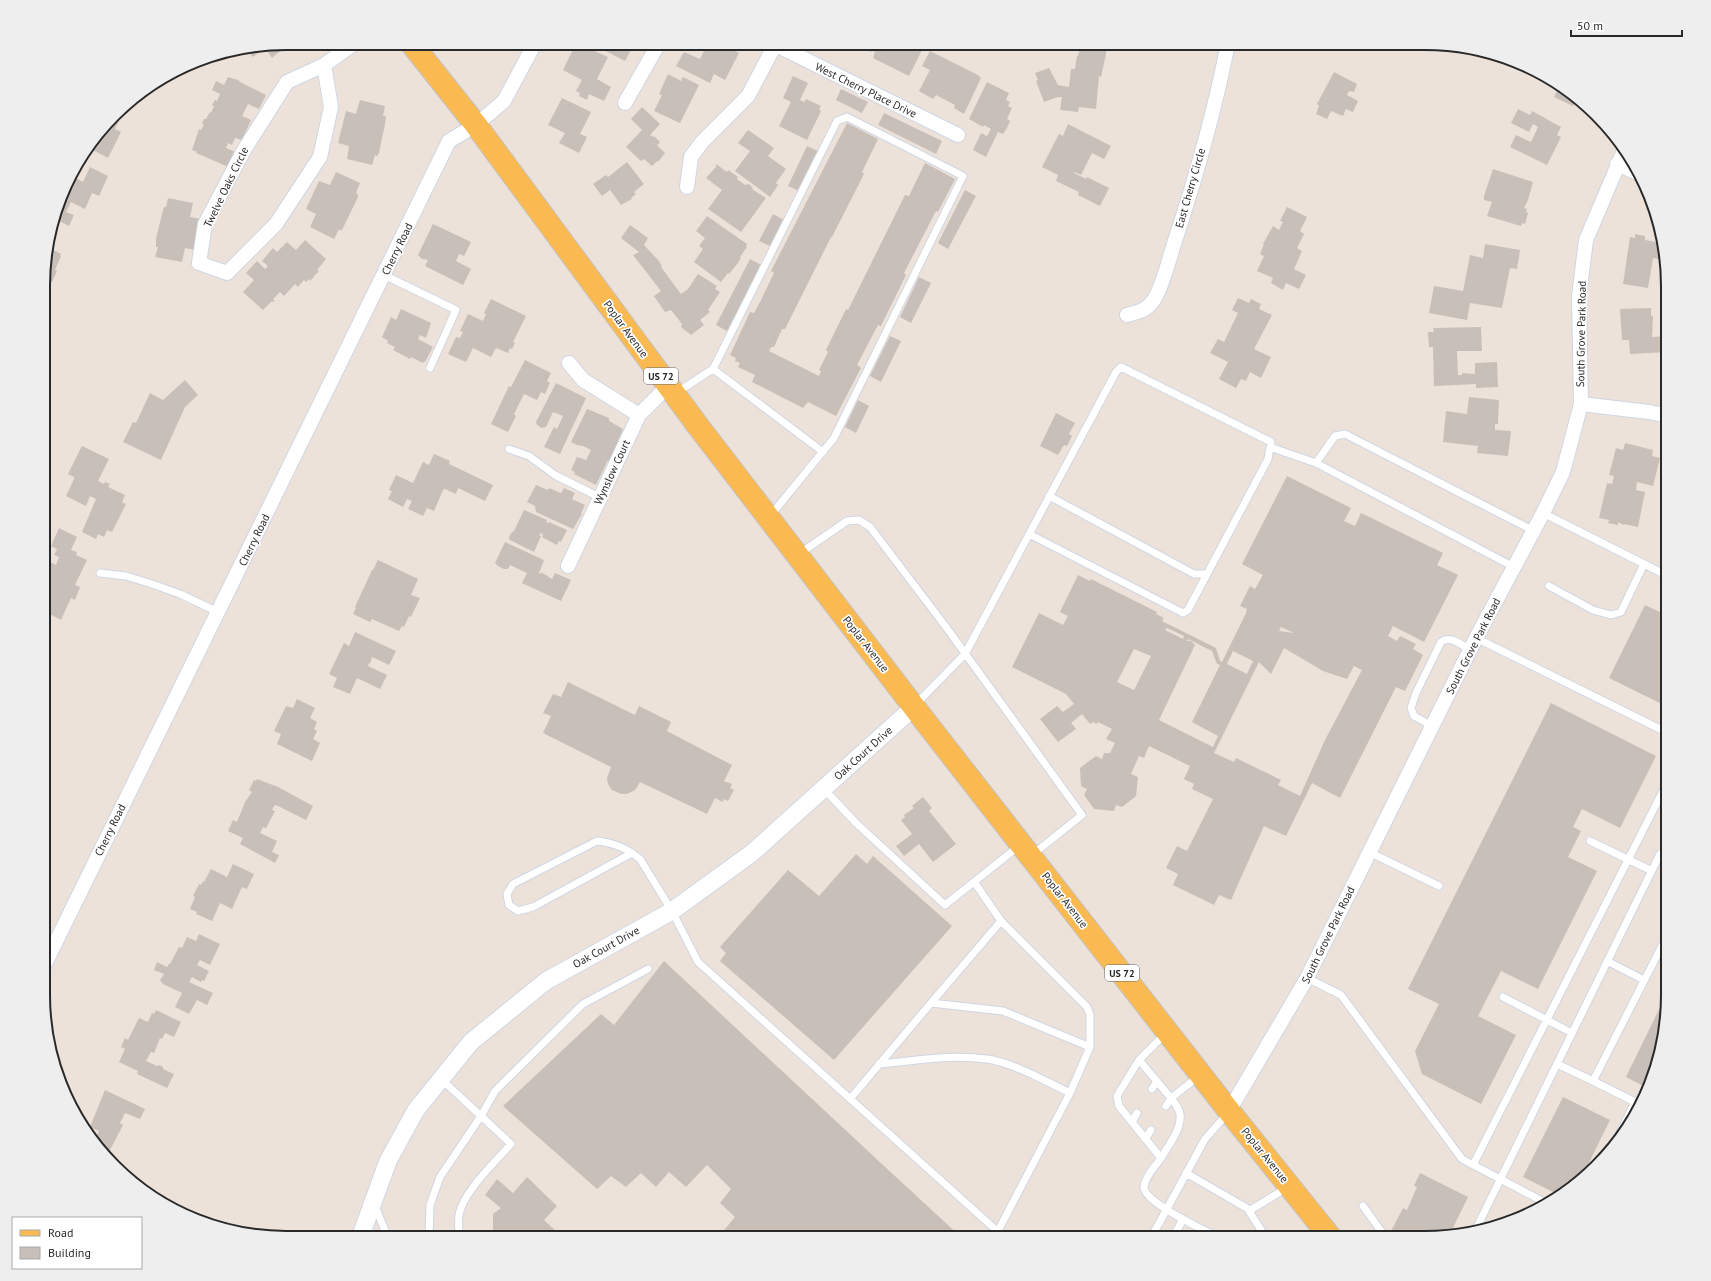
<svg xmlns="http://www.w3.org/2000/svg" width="1711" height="1281" font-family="'PT Sans',sans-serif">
	<rect width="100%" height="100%" fill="#ede2da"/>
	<path fill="#c8bfb9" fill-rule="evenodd" d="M576,43L608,57L597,79L611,87L604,101L589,94L587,100L579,96L580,93L576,91L582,80L563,70Z
		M590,43H627L633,46L625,61Z
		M708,43H720L739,53L725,80L714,74L710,83L676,66L684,52L700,59Z
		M853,43H908L922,50L909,76L873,58L875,52L872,51L871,52Z
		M1077,43L1104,44L1103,46L1106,47V54L1101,77L1099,76L1096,109L1079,107L1078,112L1060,110L1062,97H1058L1044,102L1036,81L1038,80L1035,73L1049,68L1058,85L1069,87L1071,69H1075L1077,56H1078L1080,47Z
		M280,44L284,48L272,58L265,48L253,57L247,50Z
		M930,51L978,75L981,78L964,114L954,108L955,105L936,95L933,99L919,91L930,70L922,66Z
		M1334,72L1357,84L1354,92L1349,91L1347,95L1358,101L1353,112L1346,109L1343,116L1331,111L1327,119L1316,114L1319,106L1317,104Z
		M668,74L681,81L683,77L699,85L680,123L654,111L662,95L659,94Z
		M793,76L808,83L800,100L804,102L806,99L821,106L819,109L821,111L807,140L779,126L791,102L783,98Z
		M228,77L238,80L240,82L266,95L259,109L248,104L242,116L251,120L242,140L235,138L232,145L228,143L226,148L238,153L231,168L196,153L197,152L192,150L199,129L201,130L204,124H202L204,119H206L210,112L211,113L214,106L212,105L215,100L217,101L220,94L212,90L216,81L224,85Z
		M987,82L1009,93L1006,100L1010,102L1008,106L1012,108L1007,119L1010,121L1007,128L1003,134L998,132L986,157L973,150L981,133L987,136L991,129L984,125L983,127L969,119Z
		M1559,87L1577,98L1573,106L1554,97Z
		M841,89L868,102L862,113L836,100Z
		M562,98L591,112L580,134L587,137L579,153L559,143L565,133L548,125Z
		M360,100L385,106L383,116H386L385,124L379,153L377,156L375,155L372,165L347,159L349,146L338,143L346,111L356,114Z
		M642,107L660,124L650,135L653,137L654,136L660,142L657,145L665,153L658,162L657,161L652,166L644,159L641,161L626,147L642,130L631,119Z
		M1518,109L1530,115L1532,111L1561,127L1557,135L1561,137L1547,165L1510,147L1516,135L1531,142L1538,127L1533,124L1529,132L1511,123Z
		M884,113L942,141L936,154L878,125Z
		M116,116L120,118L115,129L121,132L108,158L89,148Z
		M847,123L878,139L862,172L864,174L832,237H831L785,329H782L774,347H771L769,351L819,376L821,371L819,370L828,352L826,350L846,309L848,310L905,195L909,196L925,163L955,179L938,212L936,211L904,273L906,275L881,326L878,325L857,365L861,368L836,416L808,402L803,408L752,382L755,375L738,367L740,363L735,361L736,358L730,355L750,312L754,313L760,302L774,273L771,271Z
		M1068,124L1111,146L1104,159L1092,153L1081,175L1074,172V173L1086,179L1087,177L1109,188L1100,206L1078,195L1079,192L1056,181L1058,175L1042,167L1059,134L1063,136Z
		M748,130L774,148L768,156L786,169L776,183L778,185L770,197L735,171L750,151L738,143Z
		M807,146L818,151L799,191L788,186Z
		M627,162L644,184L634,192L636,194L631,198L632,199L621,205L610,190L602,196L593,184L606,175L608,177Z
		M716,164L727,172L728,170L738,177L737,179L745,185L749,184L752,187L753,190L766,198L741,232L708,209L722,190L706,178L716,167Z
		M90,167L108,176L99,196L92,193L85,209L71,202L66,212L74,215L69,226L57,220L72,176L83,182Z
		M1493,169L1533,182L1528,200L1524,208L1527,209L1526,212L1528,213L1525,224L1522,223L1521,226L1487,216L1492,202L1484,200V196Z
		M336,172L360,183L356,193L358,194V197L343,228L341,231L339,229L334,239L310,227L316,214L306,209L319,181L330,185Z
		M965,190L976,196L948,249L938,243Z
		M168,198L193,203L190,217L202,219L195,250L185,248L182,262L155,257L158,247H156V239L163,210L164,207H166Z
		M1287,207L1307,217L1300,231L1304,234L1297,248L1302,251L1294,269L1306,275L1299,289L1286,283L1283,290L1271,283L1273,278L1257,271L1264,256L1260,254L1264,244H1263L1273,226L1279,230L1283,222L1280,221Z
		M773,214L784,220L770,246L759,241Z
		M707,216L747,244L746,246L747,247L740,257L741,258L738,263L729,274L728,273L721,282L694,262L703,249L699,246L705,238L696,231Z
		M433,224L471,242L464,256L459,254L456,261L471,269L463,285L425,266L428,260L422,259L418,255Z
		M630,225L648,238L644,245L659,261L662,266L661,267L681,294L688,289L698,274L717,286L715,289L720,292L708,310L710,312L700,320L704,325L691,335L681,327L682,324L671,310L665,312L658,302L654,296L661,291L633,255L639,252L621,238Z
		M1635,234L1645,236V240L1662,243L1665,260L1653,258L1648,288L1623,284L1630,237L1635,238Z
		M51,235L55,237L50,248L61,254L60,256H61L55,270L57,271L52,282L45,278V254Z
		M305,240L326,259L317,270L319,271L314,276L313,275L314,277L310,281L309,279L306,282L304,280L298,287L295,284L284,296L280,292L273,299L275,301L273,302L272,301L263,310L243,292L254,280L246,273L257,261L265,269L268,266L262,261L273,248L277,252L287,242L296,250Z
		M1485,244L1520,250L1517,269L1510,268L1502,308L1470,303L1467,320L1429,313L1434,286L1463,291L1470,255L1483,258Z
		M750,259L761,265L727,331L716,325Z
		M919,277L931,283L911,323L900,317Z
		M1238,298L1249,303L1251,299L1261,304L1259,309L1272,315L1254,349L1271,357L1261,378L1250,372L1246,381L1241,379L1236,388L1219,379L1228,362L1210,353L1218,339L1224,342L1238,313L1232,310Z
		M491,299L526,316L513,342L515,343L512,349L510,348L508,353L496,348L491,357L473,348L466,362L448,354L456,337L460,338L463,332L460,331L468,314L483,321L486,314L484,313Z
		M1651,308V316H1653L1652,337L1668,336V352L1630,354L1629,340H1622L1620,309Z
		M401,309L431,323L426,338L420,335L418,339L433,347L425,362L424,361L423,363L411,357L410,359L393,350L395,347L387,343L388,341L382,337L391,317L396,320Z
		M1481,327L1482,351H1457L1458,375H1462V373L1475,374V363L1497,362L1498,387L1476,388V384L1434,386L1433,347H1429L1428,332H1434L1433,328Z
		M890,336L901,341L881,382L870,376Z
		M525,360L551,373L547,381L550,383L545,394L541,392L537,400L524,394L514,414L516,416L508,432L491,424L509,386L511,387Z
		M185,380L198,395L185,407L161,460L123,442L133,422L136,423L150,393L163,400Z
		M556,383L586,398L560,454L544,447L554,427L557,429L563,416L553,412L546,427L542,428L537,425L536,422Z
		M1469,397L1499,400L1498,424H1495V430L1511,431L1508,456L1477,453L1478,446L1443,442L1446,411L1467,414Z
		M858,400L869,406L856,433L845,427Z
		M587,409L609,418V421L623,429L613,453L609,461L608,460L596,485L574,474L575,472L571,470L577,457L586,460L591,450L583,446L577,445L571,442Z
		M1056,413L1075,423L1069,434L1072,436L1067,446L1064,445L1058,455L1040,446Z
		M1625,443L1653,450L1652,456L1660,458L1653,486L1637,482L1636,490L1645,492L1638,527L1624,524V525L1618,522V525L1608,523L1609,520L1599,518L1607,483L1612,484L1614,476L1609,475L1616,448L1623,450Z
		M82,446L109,459L98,481L104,484L105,482L110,484L108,487L125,495L122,502L126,504L112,532L107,530L104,537L98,534L96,539L82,532L96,499L90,496L86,506L66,496L74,479V477L68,474Z
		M434,454L450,461L449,464L493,485L485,501L458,488L456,494L445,489L443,490L434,511L427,508L423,516L408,509L412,501L407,499L403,507L388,499L392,491L389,490L396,475L413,483L423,462L429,465Z
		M1287,476L1351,508L1344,521L1355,526L1361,513L1443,553L1437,565L1458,575L1424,642L1393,626L1388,636L1397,641L1400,636L1416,644L1413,649L1423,655L1405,691L1396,687L1340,798L1312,783L1286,836L1264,826L1231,900L1219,895L1214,905L1173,885L1178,874L1166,868L1177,846L1187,851L1213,799L1192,789L1194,784L1184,779L1190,766L1149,746L1144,758L1139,756L1131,774L1138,777L1136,796L1122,807L1116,805L1114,811L1094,809L1084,795L1087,789L1081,786L1080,768L1096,756L1102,759L1104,753H1110L1115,743L1106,739L1112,729L1098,722L1097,724L1093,722L1090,724L1082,714L1071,723L1076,729L1058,742L1040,719L1057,706L1063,712L1074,704L1066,694L1012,667L1039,613L1063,625L1068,616L1060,612L1078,575L1090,581L1091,579L1157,612L1156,614L1164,618L1162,621L1216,648L1220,661L1222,662L1246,613L1247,609L1240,606L1250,586L1255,589L1263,575L1242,564ZM1281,627L1294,633L1279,631ZM1167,628L1184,636L1183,639L1165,630ZM1188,639L1212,651L1217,664L1220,665L1192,722L1218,736L1213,747L1159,720L1195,645L1191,641H1187ZM1284,648L1323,671L1347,679L1354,666L1362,670L1325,740L1300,796L1278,785L1281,780L1236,758L1234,762L1214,753L1259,662L1271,674ZM1134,649L1151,656L1134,690L1117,682ZM1233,651L1253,661L1247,674L1227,664Z
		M536,485L548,490L549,488L561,493L564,488L575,493L572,499L585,505L581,513L582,514L573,529L536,512L535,506L527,502Z
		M524,510L547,520L546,522L548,523L549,522L567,530L561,542L559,541L557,545L542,537L543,534L541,533L539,536H541L534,552L510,540L509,537L512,532L514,531Z
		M59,528L77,537L71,550L77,552L76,555L87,560L75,585L80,587L75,600L71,598L61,620L48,613L45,619L44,559L56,565L59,557L54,555L57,549L51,546Z
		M505,542L544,560L540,571L538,572L541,574V572L552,579L555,573L571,580L561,601L522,583L527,573L510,565L508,569H504L498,566L495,563Z
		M378,560L418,579L411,595L420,598L411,617L409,616L404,627L402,626L399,631L372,619L370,622L353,614L356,608L355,607L372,570H373Z
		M1645,605L1668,616V707L1609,678Z
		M355,632L396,651L389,665L372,657L370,664L369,663L368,666L387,675L380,689L357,678L350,694L333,687L337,678L329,674L344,643L349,646Z
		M568,682L635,715L639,706L671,722L667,731L732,765L724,781L732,784L730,788L734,790L728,801L724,799L723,802L715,798L707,814L640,782L635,790L627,794H621L612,790L608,784L607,778L611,767L543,733L551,716L543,713L553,694L561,697Z
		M297,699L315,708L310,718L317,722L314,729L317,731L313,739L320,743L312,761L277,744L281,734L274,731L286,706L293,708Z
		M1551,703L1656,756L1620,828L1582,809L1573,827L1581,831L1568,857L1597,871L1538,989L1501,971L1478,1016L1516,1035L1481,1104L1422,1074L1415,1051L1439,1004L1408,989Z
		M257,779L278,787L313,806L306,820L276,805L274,806L272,810L275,811L266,828L263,827L260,833L277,841L272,852L279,855L275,863L240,844L243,838L228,831L233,820L237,822L245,802L252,792L249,790L254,780L256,781Z
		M923,797L932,808L929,811L956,844L933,862L919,844L904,856L896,846L912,834L901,820L905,817L904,815L914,808L912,806Z
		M856,854L867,864L873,856L952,926L834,1060L720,961L726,953L720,947L788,870L819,896Z
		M233,864L254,874L247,889L242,887L232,909L220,903L212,921L196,914L197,912L190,909L195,897L193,896L199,884L201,885L203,881L204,882L211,869L227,877Z
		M199,934L220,944L210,965L200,960L197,965L209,971L204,981L202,980L201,982L192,977L189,982L213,993L207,1005L197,1000L189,1014L175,1007L182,993L163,984L160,980L164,974L154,970L157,962L167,967L169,964H170L179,947L182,948L187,937L196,941Z
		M664,961L883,1165L962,1238H723L720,1235L735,1217L720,1203L731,1189L707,1165L686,1187L669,1172L656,1187L641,1173L626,1187L611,1176L597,1189L503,1106L601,1014L614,1025Z
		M1667,993V1011L1649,1089L1626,1077Z
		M156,1010L181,1022L174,1037L165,1033L162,1039L160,1038L154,1053L151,1052L146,1061L157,1066L159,1065L163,1067V1069L174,1074L167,1088L137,1074L138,1071L119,1062L125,1049L121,1047L125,1038L128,1040L139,1018L148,1022L152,1013L154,1014Z
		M105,1090L145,1109L140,1119L125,1113L120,1123L123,1125L109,1152L104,1149L95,1138L99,1131L90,1127Z
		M1563,1097L1610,1120L1584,1173L1557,1194L1523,1177Z
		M1420,1173L1468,1197L1449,1236L1425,1238L1388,1237L1403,1208L1407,1210L1417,1187L1414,1186Z
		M527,1177L557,1206L544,1220L560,1235L557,1238H493V1214L501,1208L485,1195L497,1179L513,1193Z"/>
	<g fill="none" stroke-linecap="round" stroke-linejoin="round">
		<defs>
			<path id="service" d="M384,275L456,310L430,368
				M676,393L713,369
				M1270,447L1316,463L1514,567
				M509,449L529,456L555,475L601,498
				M1316,463L1335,436L1345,434L1534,531
				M1049,496L1194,574H1207
				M1543,513L1668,576
				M770,516L834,438L963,176L847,117L837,121L713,369L823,452
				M799,554L847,521L859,520L870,527L946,627L1082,815L1032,855
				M100,573L126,576L152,584L180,594L218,612
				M1549,586L1593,610L1611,615L1621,612L1644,564
				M1476,638L1668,733
				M915,705L965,654L1116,372L1121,367L1271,442L1268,459L1188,610L1183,613L1029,534
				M1432,726L1414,716L1411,708L1416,693L1441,642C1450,635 1462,645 1470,650
				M823,788L856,823L945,905L1019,846
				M1590,841L1652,871
				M1369,852L1439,886
				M632,853L533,907L518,911L509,905L507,894L513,884L597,841C615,843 626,848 640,859L672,911L698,962L1005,1238
				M975,883L1001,921L1087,1007L1090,1015V1047L1070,1093L998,1231
				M1607,961L1644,980
				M1307,978L1341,995L1462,1159L1546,1203
				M1503,997L1572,1033
				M931,1003L1001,921
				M1166,1033L1139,1060L1171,1098L1199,1076
				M1139,1060L1117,1096L1119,1106L1161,1158C1155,1167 1145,1176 1144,1187C1144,1203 1205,1230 1219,1238
				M879,1064C915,1061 951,1054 987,1059C1011,1062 1048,1082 1070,1093
				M1557,1064L1593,1081
				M1152,1089L1157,1081
				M850,1099L931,1003L1003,1011L1090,1047
				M1132,1122L1137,1113
				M1145,1139L1151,1130
				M1614,1145L1635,1102L1593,1081L1668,934
				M1161,1158C1168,1146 1182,1129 1180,1114C1179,1108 1175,1103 1171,1098L1166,1106
				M1473,1165L1668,781
				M1186,1173L1250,1210
				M375,1206L388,1238
				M1363,1206L1386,1238
				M1474,1233L1660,854L1668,858
				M429,1238L430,1205L440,1177L481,1116L441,1079
				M459,1238C459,1231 458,1222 459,1215C463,1192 495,1162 511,1144L481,1116L495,1091L583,1004L648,969
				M1151,1238L1205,1139L1228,1113
				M1173,1238L1183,1219
				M1266,1238L1249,1211L1288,1187"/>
			<path id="minor" d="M772,43L958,135
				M324,65L331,107L320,157L276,224L227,273L199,263L205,224L244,150L287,82Z
				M324,65L355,43
				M625,103L659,43
				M1617,164L1639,174
				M687,187L691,157L702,142L748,96L775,45
				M1127,315C1137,312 1146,311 1153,301C1162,289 1169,259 1174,244C1195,180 1215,110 1228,43
				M569,363L583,380L639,415
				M1581,404L1649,412L1668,416
				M568,566L639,415L668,386
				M44,966L449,141L476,125L504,101L535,43
				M1229,1111L1307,978L1476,638L1543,513L1563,472L1581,404L1579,296L1586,240L1623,153"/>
			<path id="tertiary" d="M360,1238L388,1161L416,1110L471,1042L546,981L672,911L752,853L914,707"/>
			<path id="primary" d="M411,43L476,125L698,426L914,707L1229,1111L1331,1238"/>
		</defs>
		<use href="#service" stroke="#cfd6e3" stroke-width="9"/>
		<use href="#minor" stroke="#cfd6e3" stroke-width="16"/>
		<use href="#tertiary" stroke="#cfd6e3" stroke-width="19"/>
		<use href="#primary" stroke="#c3c3c3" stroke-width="24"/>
		<use href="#service" stroke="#fff" stroke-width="7"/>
		<use href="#minor" stroke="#fff" stroke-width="14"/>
		<use href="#tertiary" stroke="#fff" stroke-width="17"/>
		<use href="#primary" stroke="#faba51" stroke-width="22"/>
	</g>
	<g text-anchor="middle" stroke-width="3.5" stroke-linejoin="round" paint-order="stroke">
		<g fill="#fff" stroke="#696969" stroke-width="1">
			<rect x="644" y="368" width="34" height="16" rx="3"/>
			<rect x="1105" y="965" width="34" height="16" rx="3"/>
		</g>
		<g font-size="10" font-weight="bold" fill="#292929">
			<text x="661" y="380">US 72</text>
			<text x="1122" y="977">US 72</text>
		</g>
		<g font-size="11" fill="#292929" stroke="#fff">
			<text transform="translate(866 90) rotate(26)" y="4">West Cherry Place Drive</text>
			<text transform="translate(226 187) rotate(-64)" y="4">Twelve Oaks Circle</text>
			<text transform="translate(1190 188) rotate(-74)" y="4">East Cherry Circle</text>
			<text transform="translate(397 249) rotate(-64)" y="4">Cherry Road</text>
			<text transform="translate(626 329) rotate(54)" y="4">Poplar Avenue</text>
			<text transform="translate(1581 334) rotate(-89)" y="4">South Grove Park Road</text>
			<text transform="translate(612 472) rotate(-65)" y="4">Wynslow Court</text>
			<text transform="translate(254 540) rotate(-64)" y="4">Cherry Road</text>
			<text transform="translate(866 644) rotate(52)" y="4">Poplar Avenue</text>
			<text transform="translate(1473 646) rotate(-63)" y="4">South Grove Park Road</text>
			<text transform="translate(863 753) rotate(-42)" y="4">Oak Court Drive</text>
			<text transform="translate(110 830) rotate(-64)" y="4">Cherry Road</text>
			<text transform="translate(1065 900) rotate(52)" y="4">Poplar Avenue</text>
			<text transform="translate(1328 935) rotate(-64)" y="4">South Grove Park Road</text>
			<text transform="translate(606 947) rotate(-29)" y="4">Oak Court Drive</text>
			<text transform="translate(1265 1155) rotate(51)" y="4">Poplar Avenue</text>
		</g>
	</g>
	<path d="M0 0H1711V1281H0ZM286 50H1425A236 236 0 0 1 1661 286V995A236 236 0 0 1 1425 1231H286A236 236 0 0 1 50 995V286A236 236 0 0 1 286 50Z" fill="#eee" fill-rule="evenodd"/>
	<path fill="none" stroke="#292929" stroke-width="2" d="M286 50H1425A236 236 0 0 1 1661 286V995A236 236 0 0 1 1425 1231H286A236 236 0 0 1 50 995V286A236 236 0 0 1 286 50Z"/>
	<rect x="12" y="1217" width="130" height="52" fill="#ffffff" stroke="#a9a9a9"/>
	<rect x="20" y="1230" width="20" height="6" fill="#faba51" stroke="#a9a9a9"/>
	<text x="48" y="1237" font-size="12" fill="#292929">Road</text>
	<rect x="20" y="1247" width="20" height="12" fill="#c8bfb9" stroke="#a9a9a9"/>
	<text x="48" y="1257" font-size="12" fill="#292929">Building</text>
	<path d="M1571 30v6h111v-6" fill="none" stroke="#292929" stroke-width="2"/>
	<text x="1577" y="30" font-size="12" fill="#292929" stroke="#ffffff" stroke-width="3" paint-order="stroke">50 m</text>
</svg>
